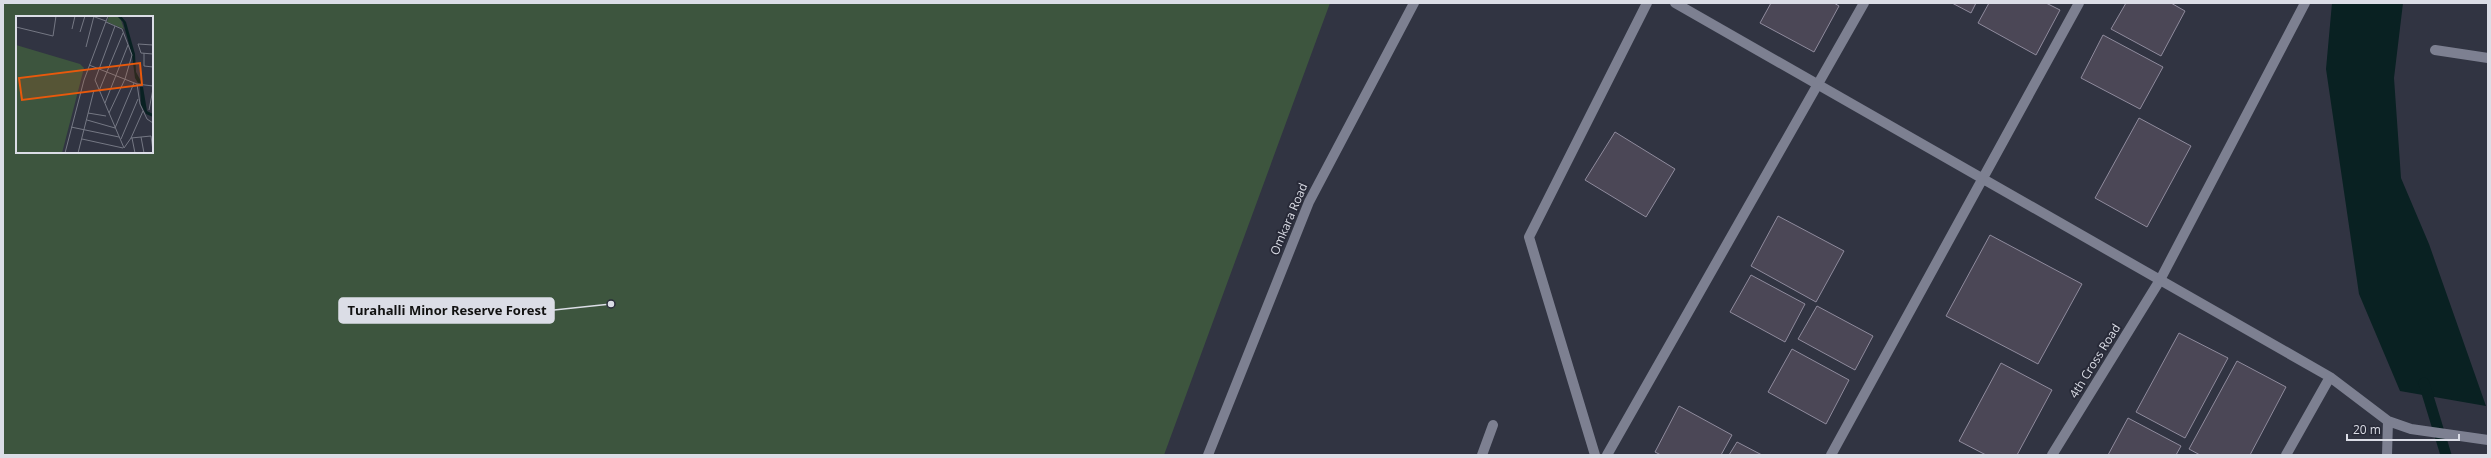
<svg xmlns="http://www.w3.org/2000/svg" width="2491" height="458" font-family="'Open Sans',sans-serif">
	<rect width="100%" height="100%" fill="#313442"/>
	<path fill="#3d553e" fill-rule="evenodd" d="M3,3H1330L1164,455H3ZM17,17H152V152H17Z"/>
	<path fill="#092122" d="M2332,3H2403L2394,78L2401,178L2429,244L2486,406L2400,391L2359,294L2326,69Z"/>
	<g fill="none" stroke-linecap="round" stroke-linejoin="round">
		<path stroke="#092122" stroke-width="11" d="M2424,383L2446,455"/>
	</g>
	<path fill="#4b4756" stroke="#8f8b9d" d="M1771,3H1834L1839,6L1814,52L1760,23Z
		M1952,3H1976L1971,13Z
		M1989,3H2046L2060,10L2036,55L1978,23Z
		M2126,3H2171L2185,11L2161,56L2111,29Z
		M2103,35L2163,67L2140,109L2081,78Z
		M2139,118L2191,146L2147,227L2095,198Z
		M1615,132L1675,169L1646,217L1585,180Z
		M1778,216L1844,251L1816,302L1751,266Z
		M1990,235L2082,284L2038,364L1946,316Z
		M1751,275L1805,304L1785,342L1730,312Z
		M1817,306L1873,336L1855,370L1798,339Z
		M2179,333L2228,358L2185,438L2136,412Z
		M1792,349L1849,380L1826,424L1768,392Z
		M2237,361L2286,387L2250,455H2200L2189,449Z
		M2001,363L2052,390L2017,455H1986L1959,441Z
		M1679,406L1732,435L1721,455H1661L1655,452Z
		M2128,418L2181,446L2176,455H2108Z
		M1737,442L1762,455H1729Z"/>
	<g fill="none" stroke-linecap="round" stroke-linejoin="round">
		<path stroke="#7d8091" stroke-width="10" d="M1675,3L2330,377L2388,421L2387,455
			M2435,50L2488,58
			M2388,421L2411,429L2488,440
			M1208,455L1309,202L1414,3
			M1482,455L1493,425
			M1595,455L1529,237L1647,3
			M1607,455L1864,3
			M1831,455L2079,3
			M2052,455L2160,280L2305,3
			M2286,455L2330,377"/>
	</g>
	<g text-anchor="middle" stroke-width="4" stroke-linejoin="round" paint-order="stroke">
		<g font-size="12" fill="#dbdde6" stroke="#282a38">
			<text transform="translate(1289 219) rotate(-67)" y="4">Omkara Road</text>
			<text transform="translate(2095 361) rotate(-58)" y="4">4th Cross Road</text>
		</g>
	</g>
	<g transform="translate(16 16)">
		<rect width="137" height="137" fill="#313442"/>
		<path d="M93,0L104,1L108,13L91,6ZM0,29L64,48L68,52L46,137H0Z" fill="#3d553e"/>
		<path d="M101,0H105L110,6L119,38L120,56L126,67H122L119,62L116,39L107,6ZM124,71H127L131,95L137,98V101L130,98L125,89Z" fill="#092122"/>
		<path fill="none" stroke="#757884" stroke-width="1" d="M76,0L90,5M90,6L106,13L116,39L109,63L93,97M99,10L79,64L108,132L115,122M0,11L37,20L40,0M56,13L59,0M64,16L69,0M137,29L122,28L125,37L137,38M70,31L78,0M128,37V50L137,51M73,49L121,68L124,88L131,103L137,107M121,68L137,70M83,75L107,17M89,87L112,29M133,94L137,73M127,95L115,122L125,121L128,137M72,97L90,100M71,104L99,112L118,67M55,111L103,121M125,121L135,120L137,135M116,122L119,137M66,123L107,132M105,123L122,83M49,137L68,64L92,0M62,137L78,74"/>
		<path fill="#e8590c" fill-opacity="0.15" stroke="#e8590c" stroke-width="2" d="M124,47L126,69L6,84L3,62Z"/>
		<rect width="137" height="137" fill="none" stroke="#dbdde6" stroke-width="2"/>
	</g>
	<path fill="none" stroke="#dbdde6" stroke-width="1.5" d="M611 304L554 310"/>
	<circle fill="#dbdde6" stroke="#282a38" stroke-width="1.5" cx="611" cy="304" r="4"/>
	<rect fill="#dbdde6" stroke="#dbdde6" stroke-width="1.5" x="339" y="298" width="215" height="25" rx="4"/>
	<g font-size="13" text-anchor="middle" font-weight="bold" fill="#111">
		<text x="447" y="315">Turahalli Minor Reserve Forest</text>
	</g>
	<rect width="2491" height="458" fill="none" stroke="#dbdde6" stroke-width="8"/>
	<path d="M2347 434v6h112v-6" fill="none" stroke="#dbdde6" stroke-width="2"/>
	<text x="2353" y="434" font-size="12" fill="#dbdde6" stroke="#282a38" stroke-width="3" paint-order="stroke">20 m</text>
</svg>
